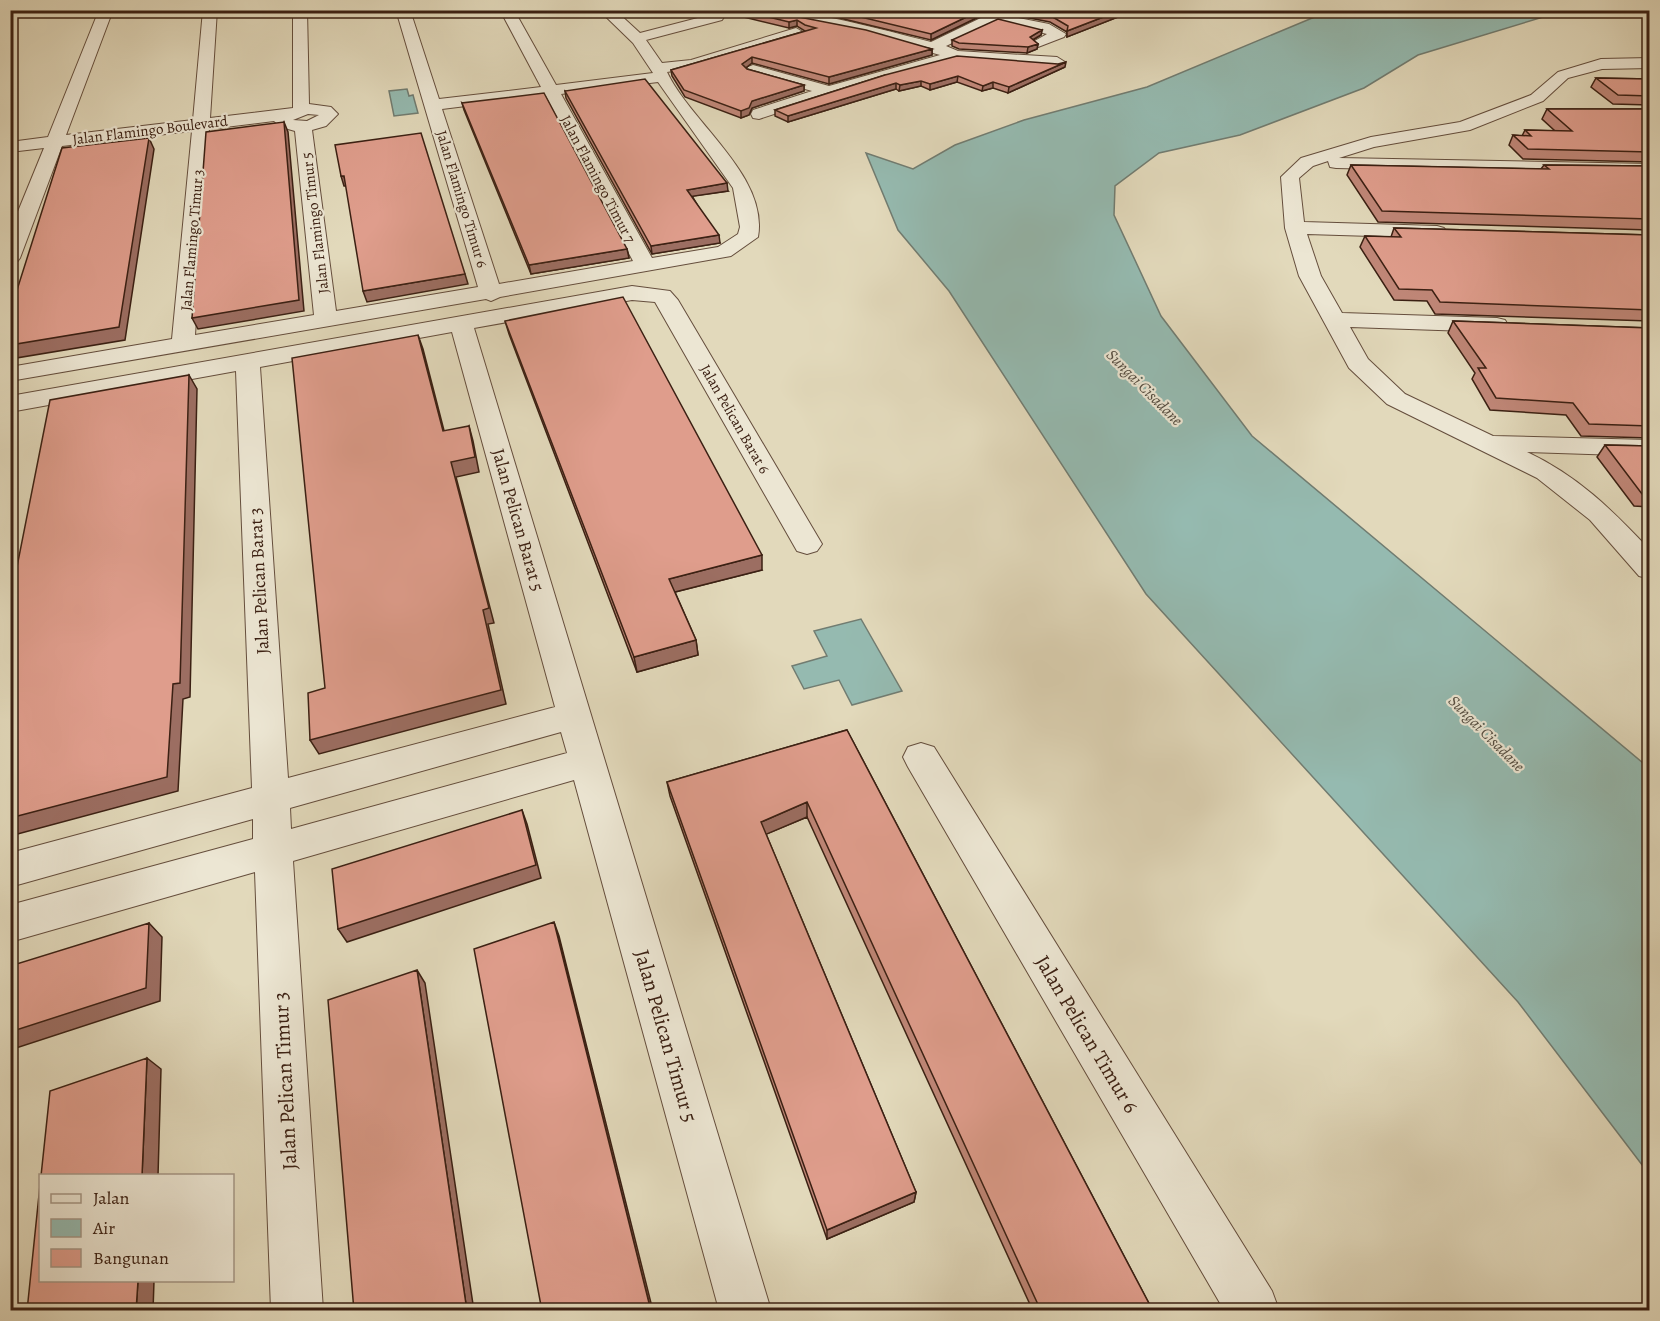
<svg xmlns="http://www.w3.org/2000/svg" width="1660" height="1321" font-family="Alegreya,serif">
	<rect width="100%" height="100%" fill="#e2d9bb"/>
	<filter id="stains"><feTurbulence type="fractalNoise" baseFrequency=".00333" numOctaves="4"/><feColorMatrix values="0 0 0 0 .2 0 0 0 0 .09 0 0 0 0 .02 0 0 0 .5 -.17"/></filter>
	<radialGradient id="worn" r=".72"><stop offset=".6" stop-color="#630" stop-opacity="0"/><stop offset="1" stop-color="#630" stop-opacity=".3"/></radialGradient>
	<path fill="#95bab0" stroke="#717c71" stroke-width="1.5" d="M1338,11H1563L1418,55L1364,88L1240,135L1159,153L1115,186L1114,215L1161,316L1252,436L1649,768V1174L1518,1002L1146,594L949,291L898,230L866,153L913,169L955,145L1024,120L1147,87L1317,16Z
		M407,89L409,96L413,95L418,113L394,116L389,91Z
		M861,619L902,691L852,705L839,680L804,689L792,666L827,656L814,631Z"/>
	<g fill="none" stroke-linecap="round" stroke-linejoin="round">
		<defs>
			<path id="minor" d="M99,10H113L66,135L193,120L203,10H217L210,118L293,108V10H307L309,104L331,107L338,114L326,126L312,130L336,311L478,287L396,10H410L439,99L541,87L500,10H514L556,85L653,73L633,43L599,10H615L640,33L717,13L722,14L724,17L722,20L646,40L662,63L691,60L796,28L803,32L801,35L698,67L667,72C691,123 769,176 758,237L731,256L500,297L491,301L486,299L10,381V367L172,339L192,131L62,146L20,258L17,262L10,264V231L44,148L10,152V142L48,137ZM658,82L733,188L740,227L738,234L718,247L652,258L561,94ZM546,96L633,261L499,284L442,109ZM308,114L319,115L307,121L293,120ZM274,121L281,127L295,131L314,315L195,335L209,129Z
				M757,10C816,10 874,28 931,42L989,14L999,10H1017L1009,16L1049,24L1066,34L1064,37L1038,47L1031,43L1047,34L997,22L946,46L958,51L1057,57L1065,62L1057,67L956,59L884,78L759,119L753,118L751,114L753,110L812,91L748,73L745,70L748,67L753,65L829,86L940,55L866,34L763,14Z
				M1650,58V68L1602,69L1568,78L1543,101L1470,130L1374,147L1339,158L1650,164V175L1336,168L1330,167L1328,161L1313,166L1299,178L1304,222L1437,226L1444,228L1447,232L1444,236L1437,238L1307,234L1321,276L1342,313L1497,318L1505,320L1508,325L1505,330L1497,332L1350,327L1368,359L1405,394L1493,436L1650,440V456L1527,452C1578,476 1611,509 1650,550V579L1639,576L1590,520L1537,478L1387,404L1349,368L1299,276L1285,228L1281,177L1301,158L1371,137L1460,122L1531,95L1558,72L1601,59Z
				M632,286L670,291L678,300L822,544L817,551L807,554L797,551L655,302L632,300L474,328L771,1310H719L574,780L293,861L323,1310H271L255,872L10,942V905L253,839V819L10,887V853L252,788L236,371L10,412V396ZM452,332L555,707L288,778L260,367ZM561,732L567,753L291,829L290,808Z
				M921,743L934,747L1272,1291L1279,1310H1224L908,767L903,757L908,747Z"/>
		</defs>
		<use href="#minor" stroke="#654e3d" stroke-width="2"/>
		<use href="#minor" fill="#ece6d3" fill-rule="evenodd"/>
	</g>
	<path fill="#c08778" stroke="#3b2013" stroke-width="1.5" d="M715,10H763L932,49V55L829,84L752,63L746,68L747,69L804,85V91L752,108L749,115L741,118L685,97L672,76L671,70L805,31L797,26L789,28Z
		M785,10H993L931,40L823,14Z
		M1015,10L1119,11L1118,17L1067,37V32L1050,22L1014,15Z
		M1042,30L1041,35L1033,40L1038,44L1037,49L1027,53L959,49L952,46V40Z
		M1065,67L1008,93L993,88L982,91L957,82L930,90L921,86L899,91L896,89L788,122L775,116V110L885,75Z
		M1596,78L1650,79V105L1613,104L1591,87Z
		M565,91L728,191L692,196L720,243L652,254L566,98Z
		M462,103L627,249L629,258L531,274L464,110Z
		M1547,109H1650V162L1523,159L1509,145L1513,135L1522,136L1525,130L1555,131L1542,119Z
		M1351,165L1541,169L1544,165L1650,166V230L1378,222L1347,175Z
		M1394,228L1650,235V321L1435,314L1427,301L1394,300L1360,247L1365,236L1391,237Z
		M505,321L762,570L675,592L696,640L698,655L637,672L509,334Z
		M1453,321L1650,328V438L1581,436L1566,415L1490,410L1472,379L1475,373L1448,333Z
		M1605,445L1650,446V507L1634,506L1597,457Z
		M847,730L1153,1311H1033L807,817L766,834L916,1192L914,1202L827,1239L670,796L667,782Z"/>
	<path fill="#9c6e62" stroke="#3b2013" stroke-width="1.5" d="M981,10H993L931,40V34Z
		M1119,11L1118,17L1067,37V31Z
		M797,20V26L789,28V22Z
		M1042,30L1041,35L1029,42L1030,37Z
		M1038,44L1037,49L1027,53L1028,47Z
		M932,49V55L829,84V77Z
		M752,57V63L743,70L742,64Z
		M1066,62L1065,67L1008,93L1009,87Z
		M958,76L957,82L930,90V84Z
		M921,81V86L899,91L900,85Z
		M993,82V88L982,91L983,86Z
		M896,83V89L788,122V116Z
		M804,85V91L752,108L749,115L741,118V111L752,101Z
		M284,122L288,132L304,311L198,329L192,318Z
		M149,138L154,149L125,340L10,359V345Z
		M10,158L15,167L10,179Z
		M341,176H344L347,186H344Z
		M727,183L728,191L688,197L687,190Z
		M719,235L720,243L652,254L651,246Z
		M627,249L629,258L531,274L529,265Z
		M465,274L468,284L367,302L363,291Z
		M418,335L423,349L448,446L443,431Z
		M189,375L197,389L190,697L183,699L178,791L10,836V818Z
		M469,426L473,441L479,472L456,477L494,623L488,624L506,704L319,754L310,740Z
		M762,555V570L671,593L669,579Z
		M696,640L698,655L637,672L634,657Z
		M807,802V817L762,836L761,822Z
		M522,810L527,824L541,878L347,942L338,929Z
		M554,922L559,936L653,1311H651Z
		M149,923L162,937L160,1001L10,1050V1032Z
		M417,970L425,983L474,1311H467Z
		M147,1058L161,1069L158,1176H142Z
		M916,1192L914,1202L827,1239V1230Z
		M138,1281H154L153,1311H136Z"/>
	<path fill="#df9d8c" stroke="#3b2013" stroke-width="1.5" d="M740,10H763L866,30L932,49L829,77L752,57L742,64L747,69L804,85L752,101L749,108L741,111L684,90L671,70L816,28L805,25L797,20L789,22Z
		M832,10H981L931,34Z
		M1022,10H1118L1119,11L1067,31L1068,26L1051,16Z
		M998,19L1042,30L1030,37L1038,44L1028,47L959,43L952,40Z
		M957,56L1058,64L1066,62L1009,87L993,82L983,86L958,76L930,84L921,81L900,85L896,83L788,116L775,110L885,75Z
		M1596,78L1650,79V96L1618,95Z
		M645,79L727,183L687,190L719,235L651,246L565,91Z
		M544,93L627,249L529,265L462,103Z
		M1547,109H1650V152L1528,149L1513,135L1531,136L1525,130L1572,131Z
		M284,122L299,300L192,318L206,132Z
		M421,133L465,274L363,291L344,176H341L335,145Z
		M149,138L119,327L10,345V312L62,148Z
		M1351,165L1549,169L1544,165L1650,166V219L1382,211Z
		M1394,228L1650,235V310L1440,302L1432,290L1399,289L1365,236L1401,237Z
		M623,297L762,555L669,579L696,640L634,657L505,321Z
		M1453,321L1650,328V426L1589,424L1573,403L1496,398L1478,368H1486Z
		M418,335L443,431L469,426L475,457L451,462L489,608L483,610L501,690L310,740L308,693L325,688L292,358Z
		M189,375L180,683L173,684L167,777L10,818V602L50,400Z
		M1605,445L1650,446V494H1642Z
		M847,730L1153,1311H1041L807,802L761,822L916,1192L827,1230L667,782Z
		M522,810L536,865L338,929L332,869Z
		M554,922L651,1311H542L474,949Z
		M149,923L146,988L10,1032V966Z
		M417,970L467,1311H354L328,1000Z
		M147,1058L142,1176H41L50,1091Z
		M40,1185V1281H138L136,1311H27Z"/>
	<g text-anchor="middle" stroke-width="4.5" stroke-linejoin="round" paint-order="stroke">
		<g font-size="15" fill="#3b2013" stroke="#ece6d3">
			<text transform="translate(150 130) rotate(-7)" y="5">Jalan Flamingo Boulevard</text>
			<text transform="translate(598 179) rotate(62)" y="5">Jalan Flamingo Timur 7</text>
			<text transform="translate(462 199) rotate(73)" y="5">Jalan Flamingo Timur 6</text>
			<text transform="translate(315 223) rotate(-97)" y="5">Jalan Flamingo Timur 5</text>
			<text transform="translate(192 240) rotate(-85)" y="5">Jalan Flamingo Timur 3</text>
			<text transform="translate(735 419) rotate(60)" y="5">Jalan Pelican Barat 6</text>
		</g>
		<g font-size="16" font-style="italic" fill="#564e42" stroke="#ece6d3">
			<text transform="translate(1145 387) rotate(45)" y="6">Sungai Cisadane</text>
			<text transform="translate(1487 733) rotate(45)" y="6">Sungai Cisadane</text>
		</g>
		<g font-size="18" fill="#3b2013" stroke="#ece6d3">
			<text transform="translate(518 520) rotate(74)" y="6">Jalan Pelican Barat 5</text>
			<text transform="translate(259 581) rotate(-93)" y="6">Jalan Pelican Barat 3</text>
		</g>
		<g font-size="21" fill="#3b2013" stroke="#ece6d3">
			<text transform="translate(1087 1034) rotate(59)" y="7">Jalan Pelican Timur 6</text>
			<text transform="translate(666 1036) rotate(74)" y="7">Jalan Pelican Timur 5</text>
			<text transform="translate(285 1081) rotate(-93)" y="7">Jalan Pelican Timur 3</text>
		</g>
	</g>
	<rect width="1660" height="1321" fill="none" stroke="#e2d9bb" stroke-width="36"/>
	<rect x="12" y="12" width="1636" height="1297" fill="none" stroke="#3b2013" stroke-width="3"/>
	<rect x="18" y="18" width="1624" height="1285" fill="none" stroke="#3b2013" stroke-width="1.5"/>
	<rect x="39" y="1174" width="195" height="108" fill="#ece6d3" stroke="#a59786" stroke-width="1.5"/>
	<rect x="51" y="1194" width="30" height="9" fill="#ece6d3" stroke="#a59786" stroke-width="1.5"/>
	<text x="93" y="1204" font-size="18" fill="#3b2013">Jalan</text>
	<rect x="51" y="1219" width="30" height="18" fill="#95bab0" stroke="#a59786" stroke-width="1.5"/>
	<text x="93" y="1234" font-size="18" fill="#3b2013">Air</text>
	<rect x="51" y="1249" width="30" height="18" fill="#df9d8c" stroke="#a59786" stroke-width="1.5"/>
	<text x="93" y="1264" font-size="18" fill="#3b2013">Bangunan</text>
	<rect width="100%" height="100%" filter="url(#stains)"/>
	<rect width="100%" height="100%" fill="url(#worn)"/>
</svg>
